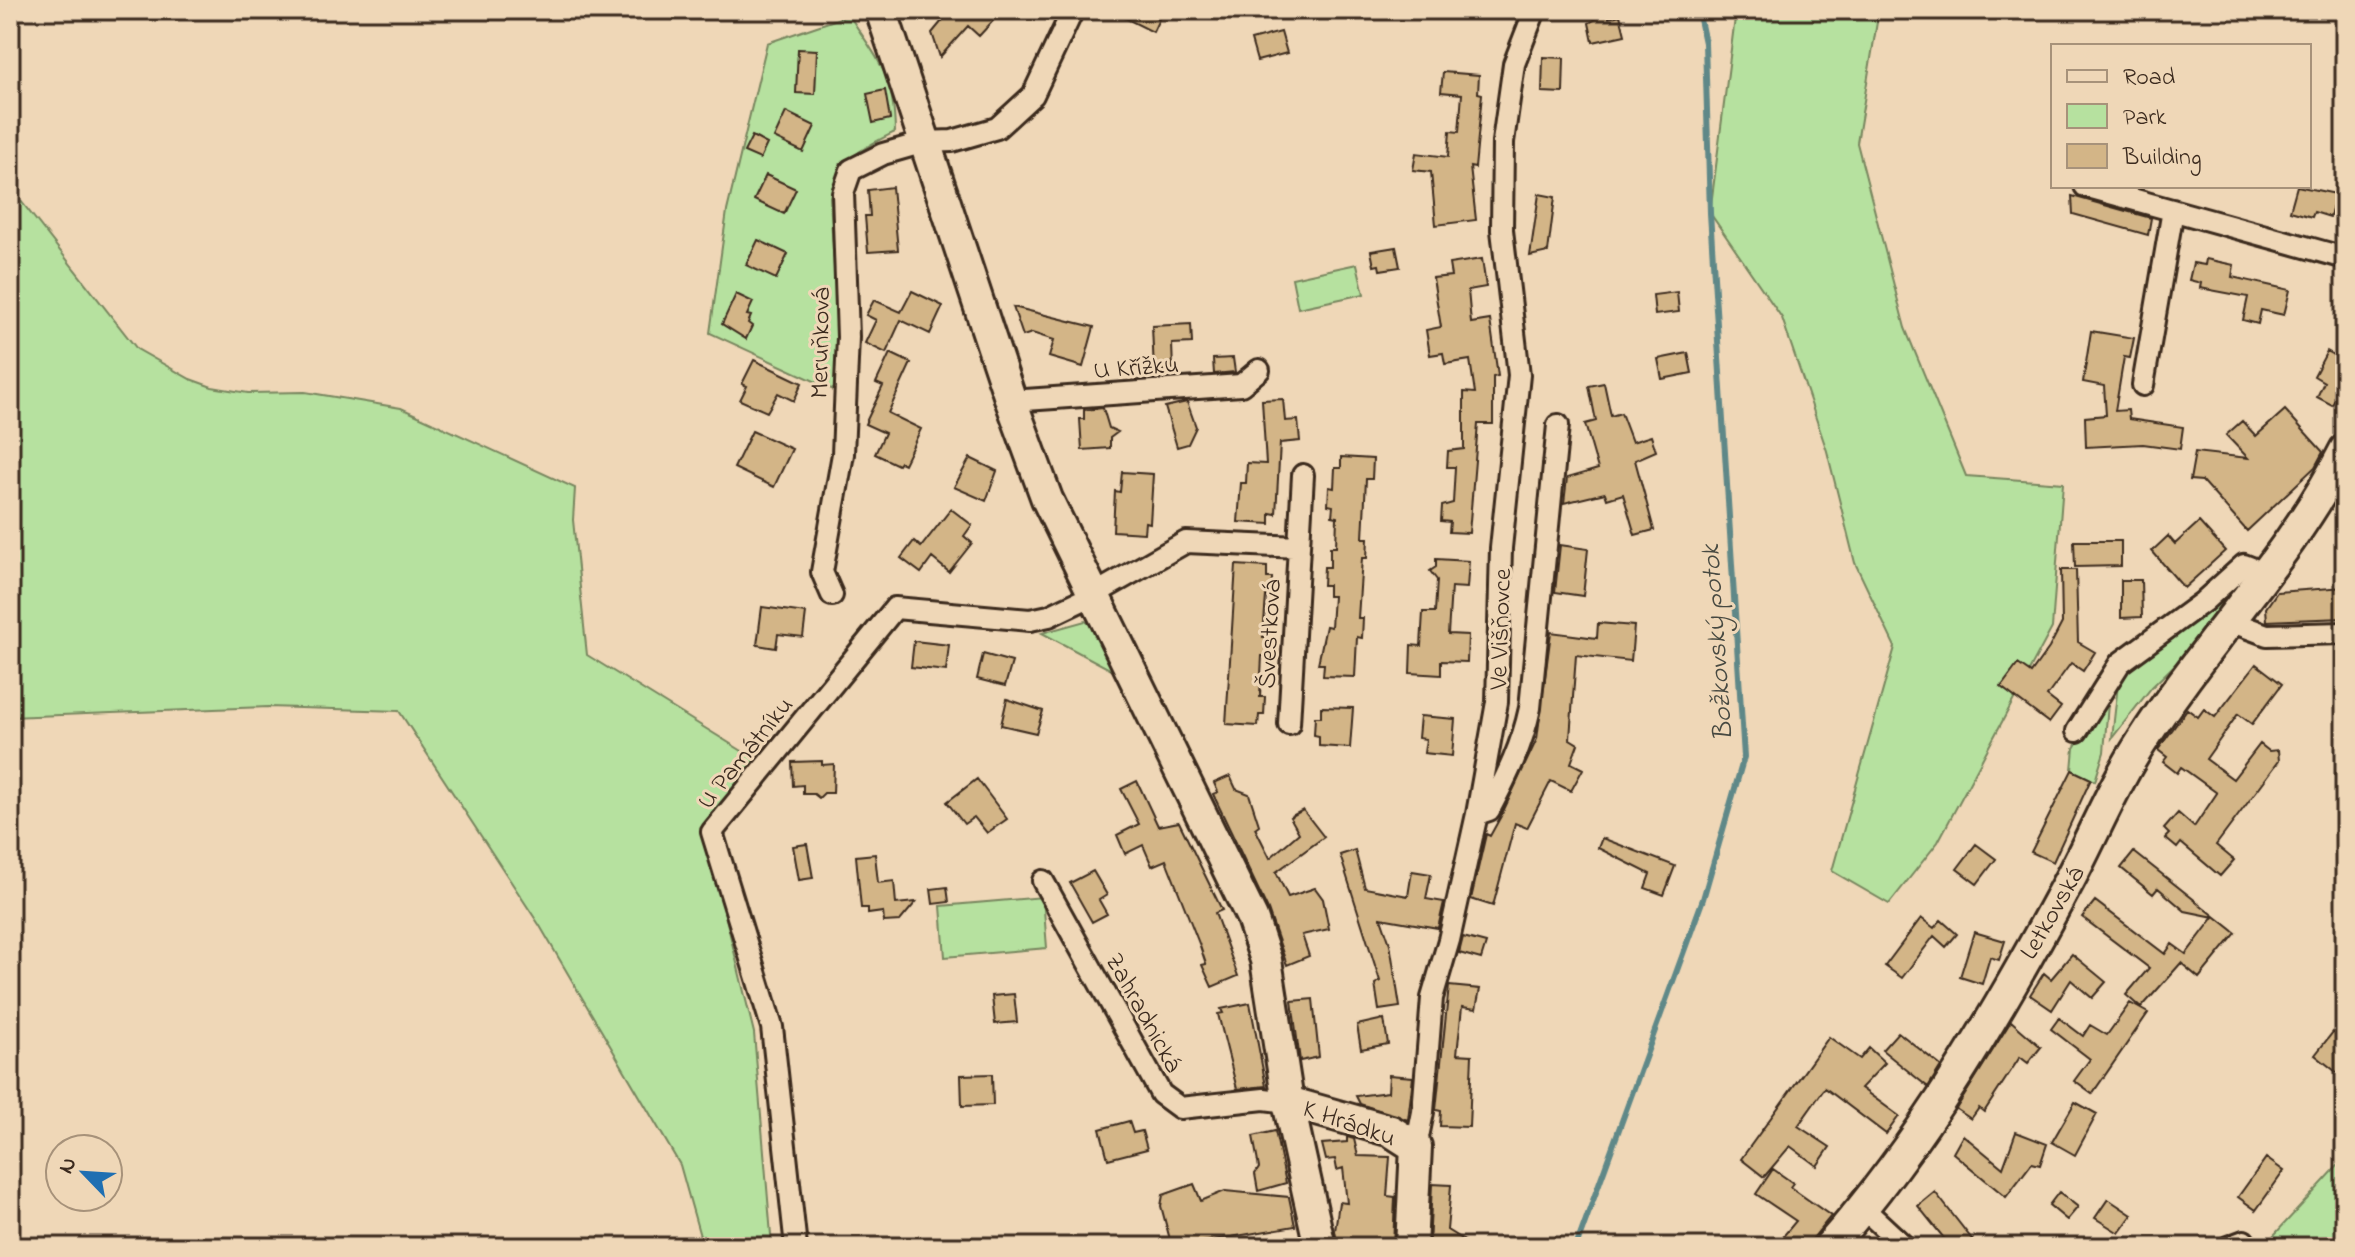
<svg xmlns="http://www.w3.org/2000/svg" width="2355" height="1257" font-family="'Indie Flower',sans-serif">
	<rect width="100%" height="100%" fill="#efd7b7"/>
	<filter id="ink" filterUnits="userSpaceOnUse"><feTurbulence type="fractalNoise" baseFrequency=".0125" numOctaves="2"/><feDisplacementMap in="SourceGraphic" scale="16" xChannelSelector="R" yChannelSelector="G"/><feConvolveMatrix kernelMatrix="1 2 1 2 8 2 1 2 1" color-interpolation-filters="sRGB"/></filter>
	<g filter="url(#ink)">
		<path fill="#b6e19f" stroke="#78865e" stroke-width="2" d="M1736,10H1879L1857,143L1905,328L1966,476L2063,483L2052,628L1938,842L1889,904L1832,871L1895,647L1855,563L1827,451L1782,318L1710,213Z
			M849,15C879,62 894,74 895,132C863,148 838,159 830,197L838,337L836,391L710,333L727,211L767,43Z
			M10,187L137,349L190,379L212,387L248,393L305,392L401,408L575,488L573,520L587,655L755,759L705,832L754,1033L772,1247H703L680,1165L540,926L399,711L268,707L10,717Z
			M1357,264L1364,294L1298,308L1292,278Z
			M2249,575L2196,644L2152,687L2112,738L2118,684L2124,669L2240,577Z
			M1085,621L1094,627L1117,673L1042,633Z
			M2109,691L2104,752L2095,781L2072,770L2074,748Z
			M1043,897L1047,948L945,957L941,906Z
			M2345,1158V1247H2263Z"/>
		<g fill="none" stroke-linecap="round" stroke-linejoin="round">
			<path stroke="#5e8888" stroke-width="6" d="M1576,1247L1703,899L1744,757L1710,213L1705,43L1698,10"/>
		</g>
		<path fill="#d3b587" stroke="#3b2a1e" stroke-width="2" d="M930,10H1003L979,36L968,26L940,57L932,33L942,21Z
			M1109,10H1157L1154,16L1159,19L1153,32Z
			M1608,12L1609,18L1620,15L1625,35L1593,42L1589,23Z
			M1281,32L1287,53L1257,61L1251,40Z
			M798,49L817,50L815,94L796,93Z
			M1543,57L1564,58L1563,93L1542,92Z
			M1443,72L1479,75L1478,93L1482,94L1475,168L1470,167L1476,220L1436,225L1431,172L1413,170L1416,153L1448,157L1450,131L1459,132L1462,94L1441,92Z
			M885,90L890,119L873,123L867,94Z
			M786,112L815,126L803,152L774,138Z
			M752,136L767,144L760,159L744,152Z
			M766,175L796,189L784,214L754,200Z
			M2297,186L2336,194L2330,217L2314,212L2312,217L2290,211Z
			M892,187L898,250L868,252L865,216H870L868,190Z
			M1539,194L1555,197L1552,220L1548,252L1530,256Z
			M2072,196L2151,218L2148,235L2073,214Z
			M758,240L788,254L776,279L746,265Z
			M1396,247L1400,267L1380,270L1379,265L1374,266L1371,251Z
			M1482,259L1486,287L1468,290L1471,323L1490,320L1498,376L1493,377V424H1478L1469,533L1449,532L1450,522L1441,521L1442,506L1453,503L1455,467H1447L1448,451L1464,449V392L1475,393L1470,360L1445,364L1443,353L1430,355L1426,330L1441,327L1433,278L1451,276L1449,264Z
			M2206,259L2234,265L2232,277L2290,290L2284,315L2261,310L2258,324L2243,320L2248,297L2200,288L2201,283L2189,280L2193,263L2205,265Z
			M912,291L943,306L930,334L901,320L886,353L865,343L876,320L866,315L874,300L901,312Z
			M1677,292L1679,312L1655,315L1653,295Z
			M736,294L753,302L747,315L751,316L748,323L752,326L746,339L722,324Z
			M1013,307L1094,327L1083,367L1049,357L1054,340L1032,333L1023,336Z
			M1191,324L1192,343L1172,344L1173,370L1154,371L1152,326Z
			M2091,331L2134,338L2130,358L2124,357L2115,411L2128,410L2129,419L2183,427L2180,449L2143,444L2086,447L2085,417L2106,415L2104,386L2083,382Z
			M2327,351L2345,361V392L2340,390L2332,405L2317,397L2324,382L2314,376Z
			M890,353L911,363L888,413L921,429L904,464L900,462L898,465L875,454L885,433L865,424L883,386L876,383Z
			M1688,353L1692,373L1662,379L1658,359Z
			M1233,358L1235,372L1214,374L1213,359Z
			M754,360L802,383L794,401L778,393L767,412L740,400L747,386L742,384Z
			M1604,383L1611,416L1621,413L1632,442L1651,436L1656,451L1635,460L1654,530L1635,535L1623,494L1607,499L1605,493L1564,503L1567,478L1598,469L1585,424L1596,421L1589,386Z
			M1283,399L1285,421L1298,420L1300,441L1280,443L1276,514L1270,513V524L1238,522L1241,483H1246L1247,463L1266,464L1262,400Z
			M1187,402L1196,427L1188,444L1177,447L1165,407Z
			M1103,408L1109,428L1118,432L1110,438V448L1082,450L1080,419H1084V410Z
			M2285,410L2323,452L2315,467L2247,531L2202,481L2190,480L2195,452L2248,458L2226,435L2242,421L2256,436Z
			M752,431L792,449L774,487L734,468Z
			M1341,457L1373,459L1372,479H1366L1363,538H1368L1367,558H1362L1358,618H1363L1362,638L1357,637L1355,677L1323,676L1324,664H1318L1326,626L1331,627L1333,596H1328V585H1323L1324,567H1330V547H1336L1337,517L1332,516L1333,506L1328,505L1329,487L1334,488L1335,468H1341Z
			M970,458L997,471L986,501L954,487Z
			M1122,472L1153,474L1150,523L1145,522L1144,533L1113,531L1115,491L1120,492Z
			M951,509L972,525L964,536L972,543L949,572L932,558L921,573L901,558L914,541L921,547Z
			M2199,522L2225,551L2184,588L2152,551L2168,536L2175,544Z
			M2074,541H2121V566L2075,567Z
			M1560,545L1588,549L1583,596L1555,592Z
			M1436,559L1469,561L1467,588L1451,587L1448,634L1468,635L1467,662L1441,661V675L1410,673L1411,645L1421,646L1423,612H1435L1437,580L1430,571L1436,567Z
			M1236,565L1267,567V578H1272L1271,596H1266L1263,637H1268V656H1262L1261,675L1260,697H1265L1264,715H1259L1258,726L1226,724Z
			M2061,570H2076L2078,642L2095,652L2083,671L2071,663L2047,696L2061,707L2049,723L2001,687L2018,664L2031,673L2049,648L2062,623Z
			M2121,580H2141L2142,617L2121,618Z
			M2345,587V618L2267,621L2266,608L2277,592Z
			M762,607L806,613L803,637L778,634L776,648L757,645Z
			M1598,623L1634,626L1631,661L1576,655L1570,739L1578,744L1571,763L1583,769L1571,791L1551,781L1527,828L1515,823L1493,906L1471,899L1486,834L1490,836L1501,816L1537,739L1551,632L1597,638Z
			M914,641L949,645L946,671L911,667Z
			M983,654L1012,662L1005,686L977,679Z
			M2256,664L2282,684L2252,724L2238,714L2206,759L2233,779L2260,744L2269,751L2278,750L2279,761L2216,845L2234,860L2220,876L2181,843L2177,848L2165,838L2169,834L2164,829L2178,813L2194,827L2217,793L2181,767L2177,773L2163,762L2167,757L2158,750L2187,709L2198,717L2204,709L2215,717Z
			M1007,699L1043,711L1036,733L1001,725Z
			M1321,707L1353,708L1350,748L1319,746V736L1314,735L1315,717H1321Z
			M1420,716L1455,719L1452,756L1424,753L1426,739L1418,738Z
			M822,761V765L834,764L833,793H824L819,798L814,794H803V785L793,786L792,762Z
			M2072,770L2091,779L2053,862L2031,852Z
			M1230,776L1236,789L1249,794L1259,825L1255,828L1270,858L1299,833L1290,817L1303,810L1324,837L1276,872L1288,897L1315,888L1323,899L1329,929L1302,935L1309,956L1287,965L1268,910L1213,794L1218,792L1214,783Z
			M977,779L1007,819L987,833L974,817L964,824L947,802Z
			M1137,781L1158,826L1179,822L1222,910L1215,913L1238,976L1212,987L1202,965L1206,964L1200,946L1166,860L1152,866L1143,845L1125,854L1117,835L1139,824L1121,789Z
			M1602,838L1675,866L1664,895L1645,888L1650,874L1598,848Z
			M807,844L813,878L799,880L793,846Z
			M1976,844L1996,859L1977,884L1957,869Z
			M1355,850L1365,888L1408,896L1412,871L1431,874L1426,899L1444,902L1438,928L1381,918L1390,944L1400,1007L1379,1010L1375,984L1380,981L1340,855Z
			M2134,852L2236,933L2199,978L2181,963L2141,1008L2126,995L2149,968L2082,917L2095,901L2165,954L2172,944L2186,954L2214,917L2185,911L2158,888L2153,894L2121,868Z
			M875,854L878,883L894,881L896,904L916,902L900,921L884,922L883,912L868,914V908H861L856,856Z
			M1093,871L1107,895L1099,900L1107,914L1092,922L1070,883Z
			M947,887L949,902L933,904L931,889Z
			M1921,918L1934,928L1941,920L1957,934L1946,947L1934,936L1902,978L1885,966Z
			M1974,932L2005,941L1999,960L1990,957L1982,984L1960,977Z
			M1463,937L1486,943L1481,959L1459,953Z
			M2072,954L2106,982L2092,998L2071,980L2052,1010L2030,995L2044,973L2051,979Z
			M1449,986L1480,989L1476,1009L1462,1007L1457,1054L1472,1055L1469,1127L1440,1126L1441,1111L1436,1110Z
			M1014,994L1017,1022L995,1024L992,996Z
			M1313,999L1319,1057L1300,1061L1292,1001Z
			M1250,1003L1266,1086L1237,1089L1218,1014L1223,1013L1221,1009Z
			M2130,1003L2148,1013L2092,1094L2074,1081L2090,1059L2051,1029L2059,1018L2083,1036L2090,1025L2107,1035Z
			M1384,1019L1388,1044L1361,1049L1357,1025Z
			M2011,1021L2041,1047L2028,1063L2020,1057L1984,1112L1979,1108L1971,1119L1956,1109Z
			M1898,1032L1941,1066L1928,1087L1882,1050Z
			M2333,1032L2345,1041V1079L2315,1055Z
			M1829,1037L1860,1059L1869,1048L1885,1063L1861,1088L1899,1116L1886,1134L1825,1088L1798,1126L1830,1147L1817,1166L1790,1146L1764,1177L1741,1159Z
			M992,1074L993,1105L962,1106L961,1075Z
			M1389,1075L1413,1077L1408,1120L1360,1104L1356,1096L1388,1092Z
			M2075,1102L2097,1114L2075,1155L2052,1142Z
			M1129,1121L1133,1133L1142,1131L1147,1149L1108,1159L1100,1129Z
			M1275,1131L1286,1183L1258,1191L1255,1174L1259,1168L1253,1136Z
			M2016,1132L2047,1144L2040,1165L2032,1163L2006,1197L1953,1153L1963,1135L2003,1168Z
			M1347,1137L1354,1139L1358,1156L1390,1157L1387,1196L1395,1197L1393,1247H1338L1335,1231L1339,1202L1347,1203L1343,1168L1337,1170L1335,1159L1326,1160L1322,1144L1347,1142Z
			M2266,1158L2284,1171L2256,1210L2238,1197Z
			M1773,1169L1793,1183L1790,1187L1831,1216L1806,1247H1774L1796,1221L1756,1194Z
			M1194,1184L1201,1201L1225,1191L1289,1197L1295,1226L1172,1247L1161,1206L1163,1195Z
			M1432,1184L1451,1185L1447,1230L1474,1247H1429Z
			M1935,1192L1978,1247H1951L1918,1206Z
			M2059,1192L2078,1207L2067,1220L2049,1205Z
			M2108,1199L2132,1215L2119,1233L2095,1218Z"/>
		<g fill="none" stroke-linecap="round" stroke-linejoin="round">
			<defs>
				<path id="street" d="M2085,186L2345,258
					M2143,385L2173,210
					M1011,401L1241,385L1259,370
					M832,595L822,572L843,454L848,337L843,193L851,170L883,154L925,142L952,141L997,128L1033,95L1073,10
					M2232,622L2267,635L2345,633
					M1289,724L1303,475
					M2077,731L2120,663L2203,602L2244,565L2267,574
					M1477,814L1489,810C1507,776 1522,746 1530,708L1558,425
					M1043,881L1161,1094L1180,1108L1264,1099L1288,1102
					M1416,1147L1423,1112L1432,998L1449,940L1477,814L1497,702L1501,548L1519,375L1502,230L1503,142L1514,64L1535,10
					M1863,1208L1905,1247
					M796,1247L772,1027L712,832L895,608L1030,620L1049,616L1093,595L1186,542L1299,547
					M2228,1247L2244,1241"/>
				<path id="secondary" d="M881,10L1011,401L1047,499L1252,918L1266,960L1288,1102L1320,1247
					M1288,1102L1391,1131L1416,1147L1411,1247
					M1829,1247C1922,1143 1999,1011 2065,888C2091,841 2111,789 2141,743C2205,642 2291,557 2345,450"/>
			</defs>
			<use href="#street" stroke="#3b2a1e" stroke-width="26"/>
			<use href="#secondary" stroke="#3b2a1e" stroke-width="36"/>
			<use href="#street" stroke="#efd7b7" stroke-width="20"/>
			<use href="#secondary" stroke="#efd7b7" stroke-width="30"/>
		</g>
	</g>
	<g text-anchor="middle" stroke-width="6" stroke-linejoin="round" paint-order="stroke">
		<g font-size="26" fill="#3b2a1e" stroke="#efd7b7">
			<text transform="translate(819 343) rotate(-89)" y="9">Meruňková</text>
			<text transform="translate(1136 366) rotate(-4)" y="9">U Křížku</text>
			<text transform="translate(1499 629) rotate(-88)" y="9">Ve Višňovce</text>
			<text transform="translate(1268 634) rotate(-87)" y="9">Švestková</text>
			<text transform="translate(744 752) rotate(-51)" y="9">U Památníku</text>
			<text transform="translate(2051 912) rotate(-60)" y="9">Letkovská</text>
			<text transform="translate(1145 1012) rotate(61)" y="9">Zahradnická</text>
			<text transform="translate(1350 1122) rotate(19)" y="9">K Hrádku</text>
		</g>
		<g font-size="28" font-style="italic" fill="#474941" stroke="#efd7b7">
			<text transform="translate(1715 643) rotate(-94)" y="10">Božkovský potok</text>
		</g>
	</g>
	<rect width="2355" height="1257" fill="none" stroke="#efd7b7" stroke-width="40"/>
	<rect x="20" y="20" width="2315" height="1217" fill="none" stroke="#3b2a1e" stroke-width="3" filter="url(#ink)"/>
	<rect x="2051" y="44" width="260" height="144" fill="#efd7b7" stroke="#a7927a" stroke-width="2"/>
	<rect x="2067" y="70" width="40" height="12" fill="#efd7b7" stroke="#a7927a" stroke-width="2"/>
	<text x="2123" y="84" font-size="24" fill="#3b2a1e">Road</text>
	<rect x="2067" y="104" width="40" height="24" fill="#b6e19f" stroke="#a7927a" stroke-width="2"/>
	<text x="2123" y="124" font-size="24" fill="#3b2a1e">Park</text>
	<rect x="2067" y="144" width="40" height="24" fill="#d3b587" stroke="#a7927a" stroke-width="2"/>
	<text x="2123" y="164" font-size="24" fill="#3b2a1e">Building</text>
	<g transform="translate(84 1173) rotate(295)"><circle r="38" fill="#efd7b7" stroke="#a7927a" stroke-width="2"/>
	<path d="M0-6L14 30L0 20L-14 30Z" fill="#1f6fb2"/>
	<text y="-12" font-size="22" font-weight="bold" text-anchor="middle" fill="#3b2a1e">N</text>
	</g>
</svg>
